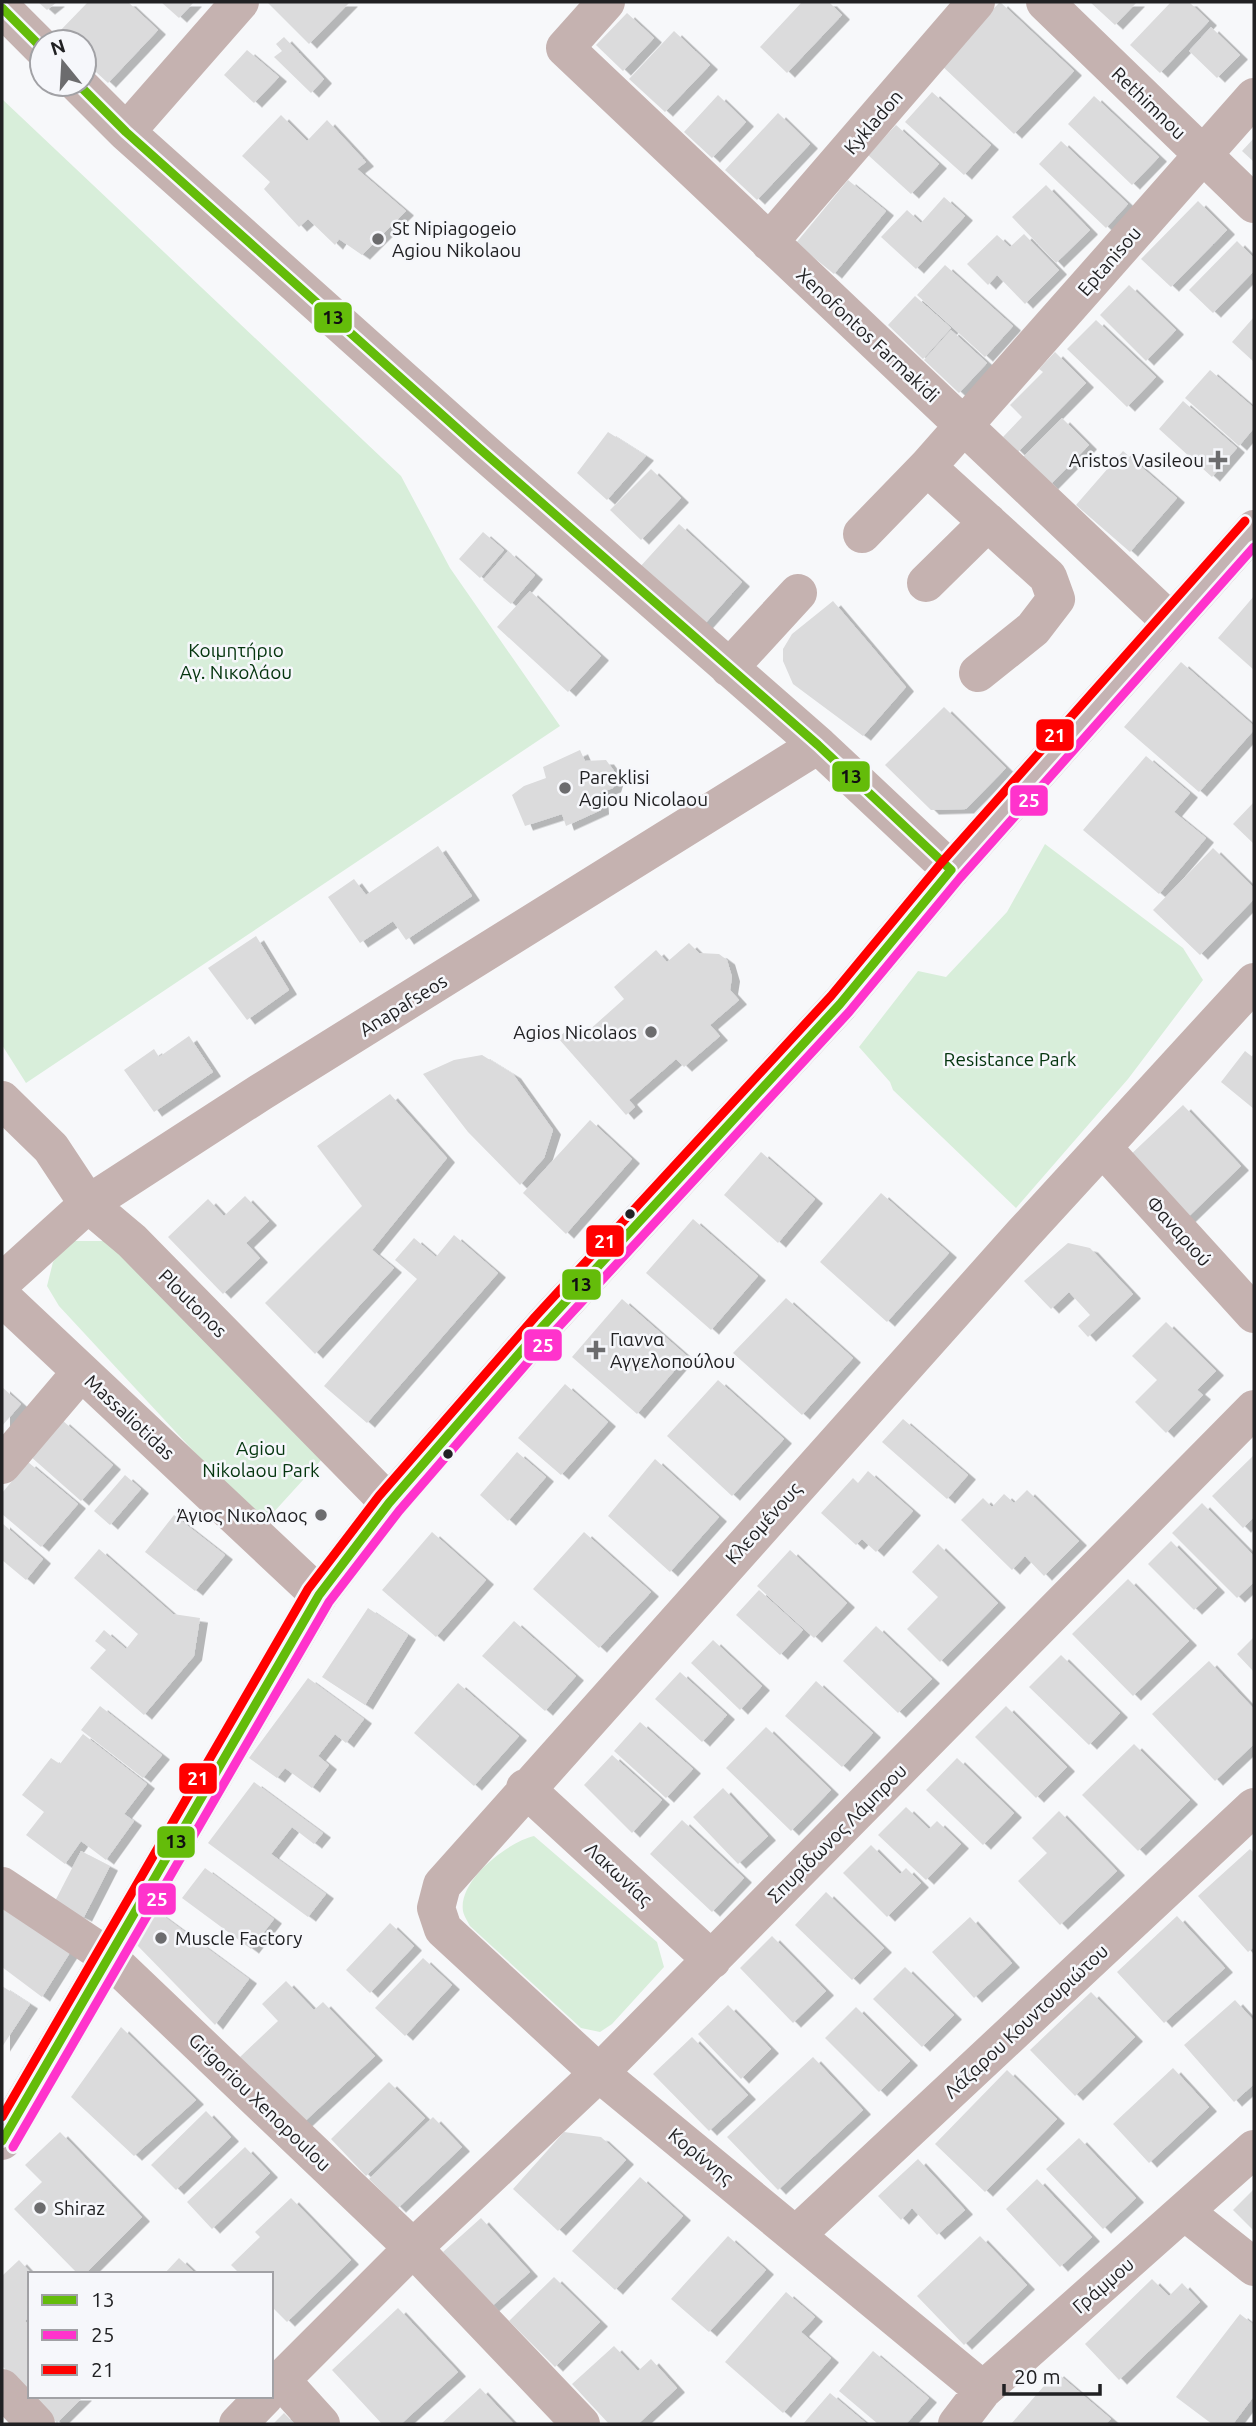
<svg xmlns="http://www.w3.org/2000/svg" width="1256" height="2426" font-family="Ubuntu,sans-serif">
	<defs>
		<filter id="shadow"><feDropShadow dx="8" dy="4.5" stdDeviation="0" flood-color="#0004"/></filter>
	</defs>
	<rect width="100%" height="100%" fill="#f7f8fa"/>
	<path fill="#d8eeda" d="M2,99L401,476L450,568L560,726L26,1083L2,1045Z
		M1045,844L1183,948L1203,980L1128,1079L1016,1208L893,1090L890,1082L859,1047L918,971L946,977L1007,912Z
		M70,1241H112L323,1458L262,1525L59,1306L47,1286L53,1262Z
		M534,1836L657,1942L664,1967L612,2024L600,2032L581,2028L470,1926C468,1922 464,1916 463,1911C458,1880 508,1842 534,1836Z"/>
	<path fill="#dbdbdc" filter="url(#shadow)" d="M38,2H57L47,10Z
		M88,2H128L158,30L108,83L84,61V42H64L56,35Z
		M161,2H194L179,18Z
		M267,2H350L309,44Z
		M802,2H829L842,15L787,73L760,47Z
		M1000,2L1074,71L1014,134L940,64Z
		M1090,2H1137L1115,25Z
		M1171,2H1189L1209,21L1160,73L1130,45Z
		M627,13L654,38L623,71L596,45Z
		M1211,27L1240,55L1217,78L1189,51Z
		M674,31L710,65L665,112L629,79Z
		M284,37L324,79L311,93L274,57L282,51L276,44Z
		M247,50L279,77L254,103L224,75Z
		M932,92L991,145L964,175L905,122Z
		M718,95L746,122L712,158L684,132Z
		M1094,96L1159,157L1132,185L1068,124Z
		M778,113L810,144L757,200L725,170Z
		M281,115L307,141L327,120L366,162L357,169L406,211L362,255L339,239L335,245L308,219L299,227L264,189L270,182L242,156Z
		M896,125L939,164L911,194L868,155Z
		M1254,138V162L1242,151Z
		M1061,141L1128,204L1106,228L1039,164Z
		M848,180L886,211L834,274L796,243Z
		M1046,185L1090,230L1056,263L1012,217Z
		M944,197L965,216L916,269L881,237L907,210L921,223Z
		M1198,201L1227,230L1171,287L1141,259Z
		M1024,234L1059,270L1025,304L997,275L988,285L967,264L997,235L1010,247Z
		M1237,241L1254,258V271L1213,313L1189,290Z
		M945,265L1013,326L985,357L917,295Z
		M1129,285L1176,330L1146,361L1100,315Z
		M915,296L951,328L923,359L888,325Z
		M1254,317V362L1232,342Z
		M1096,320L1156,377L1127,407L1067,349Z
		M951,330L987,363L959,393L924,360Z
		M1055,352L1086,383L1018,452L1003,437L1022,417L1010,405L1043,372L1039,369Z
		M1210,370L1254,408V428L1239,446L1185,398Z
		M1183,401L1237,448L1212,477L1159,429Z
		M1062,418L1089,445L1050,485L1023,457Z
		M608,432L646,456L607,500L577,473Z
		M1123,451L1177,498L1130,552L1076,505Z
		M651,469L681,498L641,540L610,510Z
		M679,524L742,582L702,627L639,568Z
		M483,532L504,550L480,578L459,559Z
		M508,551L535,575L511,604L483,580Z
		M530,591L601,656L568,692L497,627Z
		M1254,596V670L1218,638Z
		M833,601L906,687L863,736L793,684L783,661V649L792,634Z
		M1181,662L1254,726V730L1199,792L1124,727Z
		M944,707L1006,768L966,809L931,810L885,765Z
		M580,750L585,761L606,760L617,775L613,788L600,793L601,810L566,826L562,814L525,826L512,795L524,786L546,778L543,767Z
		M1146,756L1190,793L1174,812L1206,838L1159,894L1083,830Z
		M1254,802V844L1233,824Z
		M438,846L472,896L406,940L393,921L360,943L328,897L354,879L366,895Z
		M1213,848L1254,888V899L1200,955L1153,910Z
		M256,936L289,990L247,1020L208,968Z
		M689,943L699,953L719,954L727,960L732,977L730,990L739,1000L710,1025L720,1036L684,1067L676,1059L629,1100L635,1107L626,1115L558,1038L568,1029L578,1040L624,999L614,987L656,950L667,962Z
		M189,1036L213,1072L154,1112L124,1070L154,1049L159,1057Z
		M1245,1051L1254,1058V1109L1221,1082Z
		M482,1055L513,1074L553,1130L544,1158L520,1185L468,1132L423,1074L454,1060Z
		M390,1094L447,1158L372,1250L394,1268L315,1354L265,1303L362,1206L317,1146Z
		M1183,1105L1241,1166L1185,1220L1126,1159Z
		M590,1120L632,1159L566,1234L523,1193Z
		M761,1152L815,1199L778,1243L724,1195Z
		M881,1193L949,1253L887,1322L820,1262Z
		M245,1196L269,1221L246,1243L260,1258L223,1294L168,1237L208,1199L224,1216Z
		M693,1219L758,1276L711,1330L646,1273Z
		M454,1235L498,1273L367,1423L324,1386L417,1279L395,1260L414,1238L436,1257Z
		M1068,1243L1090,1248L1133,1294L1088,1337L1078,1326L1090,1315L1069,1292L1051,1309L1024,1281Z
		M786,1298L853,1358L802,1415L733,1353Z
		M622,1299L687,1356L637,1414L572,1357Z
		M1166,1322L1216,1371L1197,1390L1203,1395L1166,1433L1135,1402L1157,1380L1132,1356Z
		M718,1380L784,1439L732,1496L667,1436Z
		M565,1384L608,1422L561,1475L518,1438Z
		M2,1387L21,1404L2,1426Z
		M903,1419L968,1475L947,1499L882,1442Z
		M62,1420L113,1465L81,1501L30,1456Z
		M517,1452L546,1477L508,1521L480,1495Z
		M1254,1455V1517L1243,1528L1212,1496Z
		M655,1459L719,1517L670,1572L608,1516Z
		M28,1462L78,1504L41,1547L2,1514V1493Z
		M868,1471L913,1511L876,1552L862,1539L856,1545L821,1513L853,1478L858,1483Z
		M125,1475L141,1489L110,1525L94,1511Z
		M1027,1490L1079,1541L1044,1576L1025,1556L1012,1570L961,1520L983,1498L992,1507L1004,1494L1014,1503Z
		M1202,1503L1254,1556V1582L1237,1598L1172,1533Z
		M174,1515L225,1555L195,1591L145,1552Z
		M2,1523L43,1559L26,1580L2,1560Z
		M432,1532L486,1580L436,1637L382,1590Z
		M584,1532L651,1592L599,1648L533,1589Z
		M1171,1541L1217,1588L1194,1610L1148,1564Z
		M938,1544L998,1603L940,1662L907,1629L938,1597L912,1572Z
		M99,1549L173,1614L200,1618L194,1656L144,1715L90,1668L106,1650L95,1641L104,1630L126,1649L138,1634L74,1578Z
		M790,1550L847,1603L814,1638L757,1586Z
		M1128,1579L1189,1641L1133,1696L1072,1634Z
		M759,1590L803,1630L780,1655L736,1615Z
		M368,1608L408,1635L365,1705L322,1677Z
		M514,1621L576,1676L545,1711L482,1656Z
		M876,1626L932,1679L898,1713L843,1661Z
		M1254,1637V1672L1237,1654Z
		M713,1640L762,1686L740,1710L691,1663Z
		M1061,1655L1120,1713L1089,1745L1029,1687Z
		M1209,1661L1254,1709V1744L1215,1781L1152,1714Z
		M680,1672L727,1715L702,1742L655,1699Z
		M308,1678L364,1719L346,1743L335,1734L318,1756L329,1765L312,1788L285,1768L277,1778L249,1758Z
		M816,1681L873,1733L842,1767L785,1716Z
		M458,1683L519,1736L474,1786L414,1733Z
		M100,1706L162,1755L143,1778L81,1730Z
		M1006,1706L1067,1767L1036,1798L975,1737Z
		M640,1722L693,1769L666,1798L614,1751Z
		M766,1727L831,1790L791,1831L726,1768Z
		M83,1734L147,1784L124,1814L134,1821L106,1860L81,1841L65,1864L26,1835L44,1812L22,1795L51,1758L60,1764Z
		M1134,1744L1190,1800L1138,1851L1082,1795Z
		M612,1755L662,1800L632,1833L584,1785Z
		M957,1758L1014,1813L983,1845L926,1790Z
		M254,1782L323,1833L314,1844L292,1827L271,1854L326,1894L308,1917L208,1843Z
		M723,1788L768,1836L738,1864L693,1817Z
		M906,1807L929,1829L937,1821L961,1844L926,1880L878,1835Z
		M1059,1811L1117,1871L1060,1925L1018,1881L1047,1853L1032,1838Z
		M682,1820L744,1878L712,1912L650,1854Z
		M871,1845L900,1874L906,1868L921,1883L887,1917L843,1873Z
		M1250,1849L1254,1853V1947L1248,1952L1198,1896Z
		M81,1851L110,1866L84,1917L54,1903Z
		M205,1868L274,1919L251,1949L182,1898Z
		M826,1892L884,1948L852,1980L795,1925Z
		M2,1907L71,1951L42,1997L2,1967Z
		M158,1912L249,1979L215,2025L135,1943Z
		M1177,1916L1225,1968L1164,2023L1117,1972Z
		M970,1917L1012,1963L974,1998L932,1952Z
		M390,1923L414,1946L370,1993L346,1970Z
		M772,1936L826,1991L793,2023L740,1968Z
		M423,1958L452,1985L405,2036L375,2008Z
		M905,1967L954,2015L922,2047L873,1999Z
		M286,1981L314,2010L323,2002L375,2056L303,2123L240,2057L278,2021L262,2004Z
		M2,1986L30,2004L2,2047Z
		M1091,1992L1135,2037L1075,2096L1030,2050Z
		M1235,2000L1254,2021V2084L1234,2102L1184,2045Z
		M728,2005L771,2049L741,2079L698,2034Z
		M856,2007L910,2061L879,2092L825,2038Z
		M121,2027L196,2100L134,2156L71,2097Z
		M692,2037L748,2095L709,2131L653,2074Z
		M813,2057L863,2110L778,2190L727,2137Z
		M1173,2068L1209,2107L1149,2163L1113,2124Z
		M1007,2070L1057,2119L985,2192L935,2144Z
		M389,2082L425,2118L366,2176L331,2139Z
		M206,2111L231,2137L176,2190L151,2165Z
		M433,2117L462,2147L398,2208L369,2179Z
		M60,2132L142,2217L85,2274H78L14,2209L42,2182L25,2165Z
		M564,2132L601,2137L626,2160L558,2231L513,2189Z
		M1079,2138L1136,2198L1103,2229L1046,2169Z
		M245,2147L270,2173L212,2229L187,2202Z
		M918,2159L965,2210L937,2235L912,2208L901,2220L878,2196Z
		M640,2177L683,2216L615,2290L572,2251Z
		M1037,2179L1092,2237L1060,2267L1006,2209Z
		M1254,2189V2231L1233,2210Z
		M291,2198L351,2260L287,2322L271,2306V2274H240L231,2265L260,2237L255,2232Z
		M481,2218L530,2272L491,2307L443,2252Z
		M728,2236L766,2270L709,2332L671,2299Z
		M980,2236L1027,2285L964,2345L917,2296Z
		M179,2258L196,2274H164Z
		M19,2260L32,2274H30V2316L25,2321L30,2326V2394L2,2366V2276Z
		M554,2277L600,2322L555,2367L509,2321Z
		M1152,2279L1169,2296L1182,2283L1200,2302L1119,2380L1085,2344Z
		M786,2292L815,2317L801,2332L831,2358L783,2413L725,2362Z
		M398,2308L458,2372L401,2424H382L332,2370Z
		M1240,2314L1254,2325V2396L1233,2424H1212L1176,2397Z
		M614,2346L638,2371L651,2359L677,2388L638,2424H609L572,2384Z
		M873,2351L929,2398L906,2424H878L839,2391Z
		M1056,2372L1111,2419L1106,2424H1011Z
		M480,2388L514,2424H441Z
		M830,2393L867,2424H803Z
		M31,2396H84L57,2423Z
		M284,2413L295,2424H273Z"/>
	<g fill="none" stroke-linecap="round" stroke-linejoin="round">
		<path stroke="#c5b2b0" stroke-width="38" d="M606,2L565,48L1171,622
			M1045,2L1254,204
			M2,8L42,48
			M78,84L126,132L479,448L818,745L951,870
			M126,132L240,2
			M769,242L976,2
			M927,467L1048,577L1056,599L1033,629L978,673
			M862,534L927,467L1254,97
			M926,583L988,522
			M729,668L798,593
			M2,1100L51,1148L88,1204L132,1241L389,1503
			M1103,1148L1254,1314
			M2,1282L88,1204L261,1092L818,745
			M2,1297L319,1595
			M2,1465L81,1372
			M525,1788L712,1960
			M2,1886L107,1956L413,2248L581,2424
			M1185,2212L1254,2267
			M797,2234L1254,1807
			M281,2380L321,2424
			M2,2388L36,2424
			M271,2390L413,2248L599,2073L1254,1409
			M983,2390L599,2073L443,1929L436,1908L442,1885L1022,1235L1254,982
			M238,2424L265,2396
			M957,2424L983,2390L1254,2149"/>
		<path stroke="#c4b3b3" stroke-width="38" d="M2,2141L319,1595L389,1503L544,1325L840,1004L951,870L1254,529"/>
		<defs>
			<path id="bus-1" d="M2,8L42,48
				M2,2141L319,1595L389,1503L544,1325L840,1004L951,870L818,745L479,448L126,132L78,84"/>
			<path id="bus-2" d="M13,2147L329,1602L399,1511L553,1333L849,1012L960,878L1254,547"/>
			<path id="bus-3" d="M2,2117L308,1589L379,1496L535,1317L831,996L942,862L1245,521"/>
		</defs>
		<use href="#bus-1" stroke="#f6f7fb" stroke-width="14"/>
		<use href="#bus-2" stroke="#f6f7fb" stroke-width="14"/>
		<use href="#bus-3" stroke="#f6f7fb" stroke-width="14"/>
		<use href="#bus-1" stroke="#64bc0a" stroke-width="9"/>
		<use href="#bus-2" stroke="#f3c" stroke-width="9"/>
		<use href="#bus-3" stroke="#f00" stroke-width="9"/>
	</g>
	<g fill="#6c6c6e" stroke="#f6f7fb" stroke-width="2.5">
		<circle cx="378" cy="239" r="7"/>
		<path d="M1214.5 449.5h7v7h7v7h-7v7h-7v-7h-7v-7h7z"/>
		<circle cx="565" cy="788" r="7"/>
		<circle cx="651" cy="1032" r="7"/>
		<path d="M592.5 1339.5h7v7h7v7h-7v7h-7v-7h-7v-7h7z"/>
		<circle cx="321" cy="1515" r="7"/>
		<circle cx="161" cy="1938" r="7"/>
		<circle cx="40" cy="2208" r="7"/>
	</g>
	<g fill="#212123" stroke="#f6f7fb" stroke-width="2.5">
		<circle cx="630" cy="1214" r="6"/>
		<circle cx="448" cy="1454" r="6"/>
	</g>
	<g text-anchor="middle" stroke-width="5" stroke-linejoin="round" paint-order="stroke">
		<g font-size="19" fill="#212123" stroke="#f6f7fb">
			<text transform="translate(1149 103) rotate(44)" y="7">Rethimnou</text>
			<text transform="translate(873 122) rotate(-49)" y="7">Kykladon</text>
			<text transform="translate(1109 261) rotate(-49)" y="7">Eptanisou</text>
			<text transform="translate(868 335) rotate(43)" y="7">Xenofontos Farmakidi</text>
			<text transform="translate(403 1005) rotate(-32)" y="7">Anapafseos</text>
			<text transform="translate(1179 1231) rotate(48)" y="7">Φαναριού</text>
			<text transform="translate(193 1303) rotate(45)" y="7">Ploutonos</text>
			<text transform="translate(130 1417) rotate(43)" y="7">Massaliotidas</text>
			<text transform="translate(763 1523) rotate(-48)" y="7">Κλεομένους</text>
			<text transform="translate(837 1833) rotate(-45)" y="7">Σπυρίδωνος Λάμπρου</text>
			<text transform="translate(619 1874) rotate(43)" y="7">Λακωνίας</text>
			<text transform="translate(1026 2021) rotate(-43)" y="7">Λάζαρου Κουντουριώτου</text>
			<text transform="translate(260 2102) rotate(44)" y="7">Grigoriou Xenopoulou</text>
			<text transform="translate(701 2156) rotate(39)" y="7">Κορίννης</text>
			<text transform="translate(1103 2285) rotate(-41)" y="7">Γράμμου</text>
		</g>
		<g font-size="19" fill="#212123" stroke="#f6f7fb" text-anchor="start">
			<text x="392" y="235">St Nipiagogeio<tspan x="392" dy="22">Agiou Nikolaou</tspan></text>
			<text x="1204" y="467" text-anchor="end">Aristos Vasileou</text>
			<text x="579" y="784">Pareklisi<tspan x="579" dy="22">Agiou Nicolaou</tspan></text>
			<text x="637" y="1039" text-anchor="end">Agios Nicolaos</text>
			<text x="610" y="1346">Γιαννα<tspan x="610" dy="22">Αγγελοπούλου</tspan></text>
			<text x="307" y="1522" text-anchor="end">Άγιος Νικολαος</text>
			<text x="175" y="1945">Muscle Factory</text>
			<text x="54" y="2215">Shiraz</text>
		</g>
		<g font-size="19" fill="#04350e" stroke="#f6f7fb">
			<text x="236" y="657">Κοιμητήριο<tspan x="236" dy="22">Αγ. Νικολάου</tspan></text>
			<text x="1010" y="1066">Resistance Park</text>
			<text x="261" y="1455">Agiou<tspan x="261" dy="22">Nikolaou Park</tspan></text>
		</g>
	</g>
	<g stroke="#f6f7fb" stroke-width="2.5">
		<rect x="313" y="301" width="40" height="33" rx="7" fill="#64bc0a"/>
		<rect x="1035" y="718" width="40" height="34" rx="7" fill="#f00"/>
		<rect x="831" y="760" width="40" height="33" rx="7" fill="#64bc0a"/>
		<rect x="1009" y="784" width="40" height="33" rx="7" fill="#f3c"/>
		<rect x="585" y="1224" width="40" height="34" rx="7" fill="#f00"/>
		<rect x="561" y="1268" width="41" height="33" rx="7" fill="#64bc0a"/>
		<rect x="523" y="1328" width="40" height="34" rx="7" fill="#f3c"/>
		<rect x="178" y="1762" width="40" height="33" rx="7" fill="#f00"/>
		<rect x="156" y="1825" width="40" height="34" rx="7" fill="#64bc0a"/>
		<rect x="137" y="1882" width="40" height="34" rx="7" fill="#f3c"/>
	</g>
	<g font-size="19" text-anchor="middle" font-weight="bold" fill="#fff">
		<text x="1055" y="742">21</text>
		<text x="1029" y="807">25</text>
		<text x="605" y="1248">21</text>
		<text x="543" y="1352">25</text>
		<text x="198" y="1785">21</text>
		<text x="157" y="1906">25</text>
	</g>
	<g font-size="19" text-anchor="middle" font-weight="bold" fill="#111">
		<text x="333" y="324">13</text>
		<text x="851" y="783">13</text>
		<text x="581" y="1291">13</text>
		<text x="176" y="1848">13</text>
	</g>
	<rect width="1256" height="2426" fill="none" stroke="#212123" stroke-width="7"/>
	<rect x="28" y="2272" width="245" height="126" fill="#f6f7fb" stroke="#a1a1a5" stroke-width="2"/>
	<rect x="42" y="2295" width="35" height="10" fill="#64bc0a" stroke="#a1a1a5" stroke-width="2"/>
	<text x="91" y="2307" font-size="21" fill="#212123">13</text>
	<rect x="42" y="2330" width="35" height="10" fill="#ff33cc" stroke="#a1a1a5" stroke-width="2"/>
	<text x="91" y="2342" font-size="21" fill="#212123">25</text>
	<rect x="42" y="2365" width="35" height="10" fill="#ff0000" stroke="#a1a1a5" stroke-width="2"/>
	<text x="91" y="2377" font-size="21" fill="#212123">21</text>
	<g transform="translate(63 63) rotate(342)"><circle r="33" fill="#f6f7fb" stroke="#a1a1a5" stroke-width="2"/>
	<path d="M0-5L12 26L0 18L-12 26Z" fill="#6c6c6e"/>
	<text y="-10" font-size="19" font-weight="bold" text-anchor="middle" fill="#212123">N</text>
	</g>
	<path d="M1004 2384v10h96v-10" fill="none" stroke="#212123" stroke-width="3.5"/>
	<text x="1014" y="2384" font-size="21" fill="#212123" stroke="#f6f7fb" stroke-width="5" paint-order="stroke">20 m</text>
</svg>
